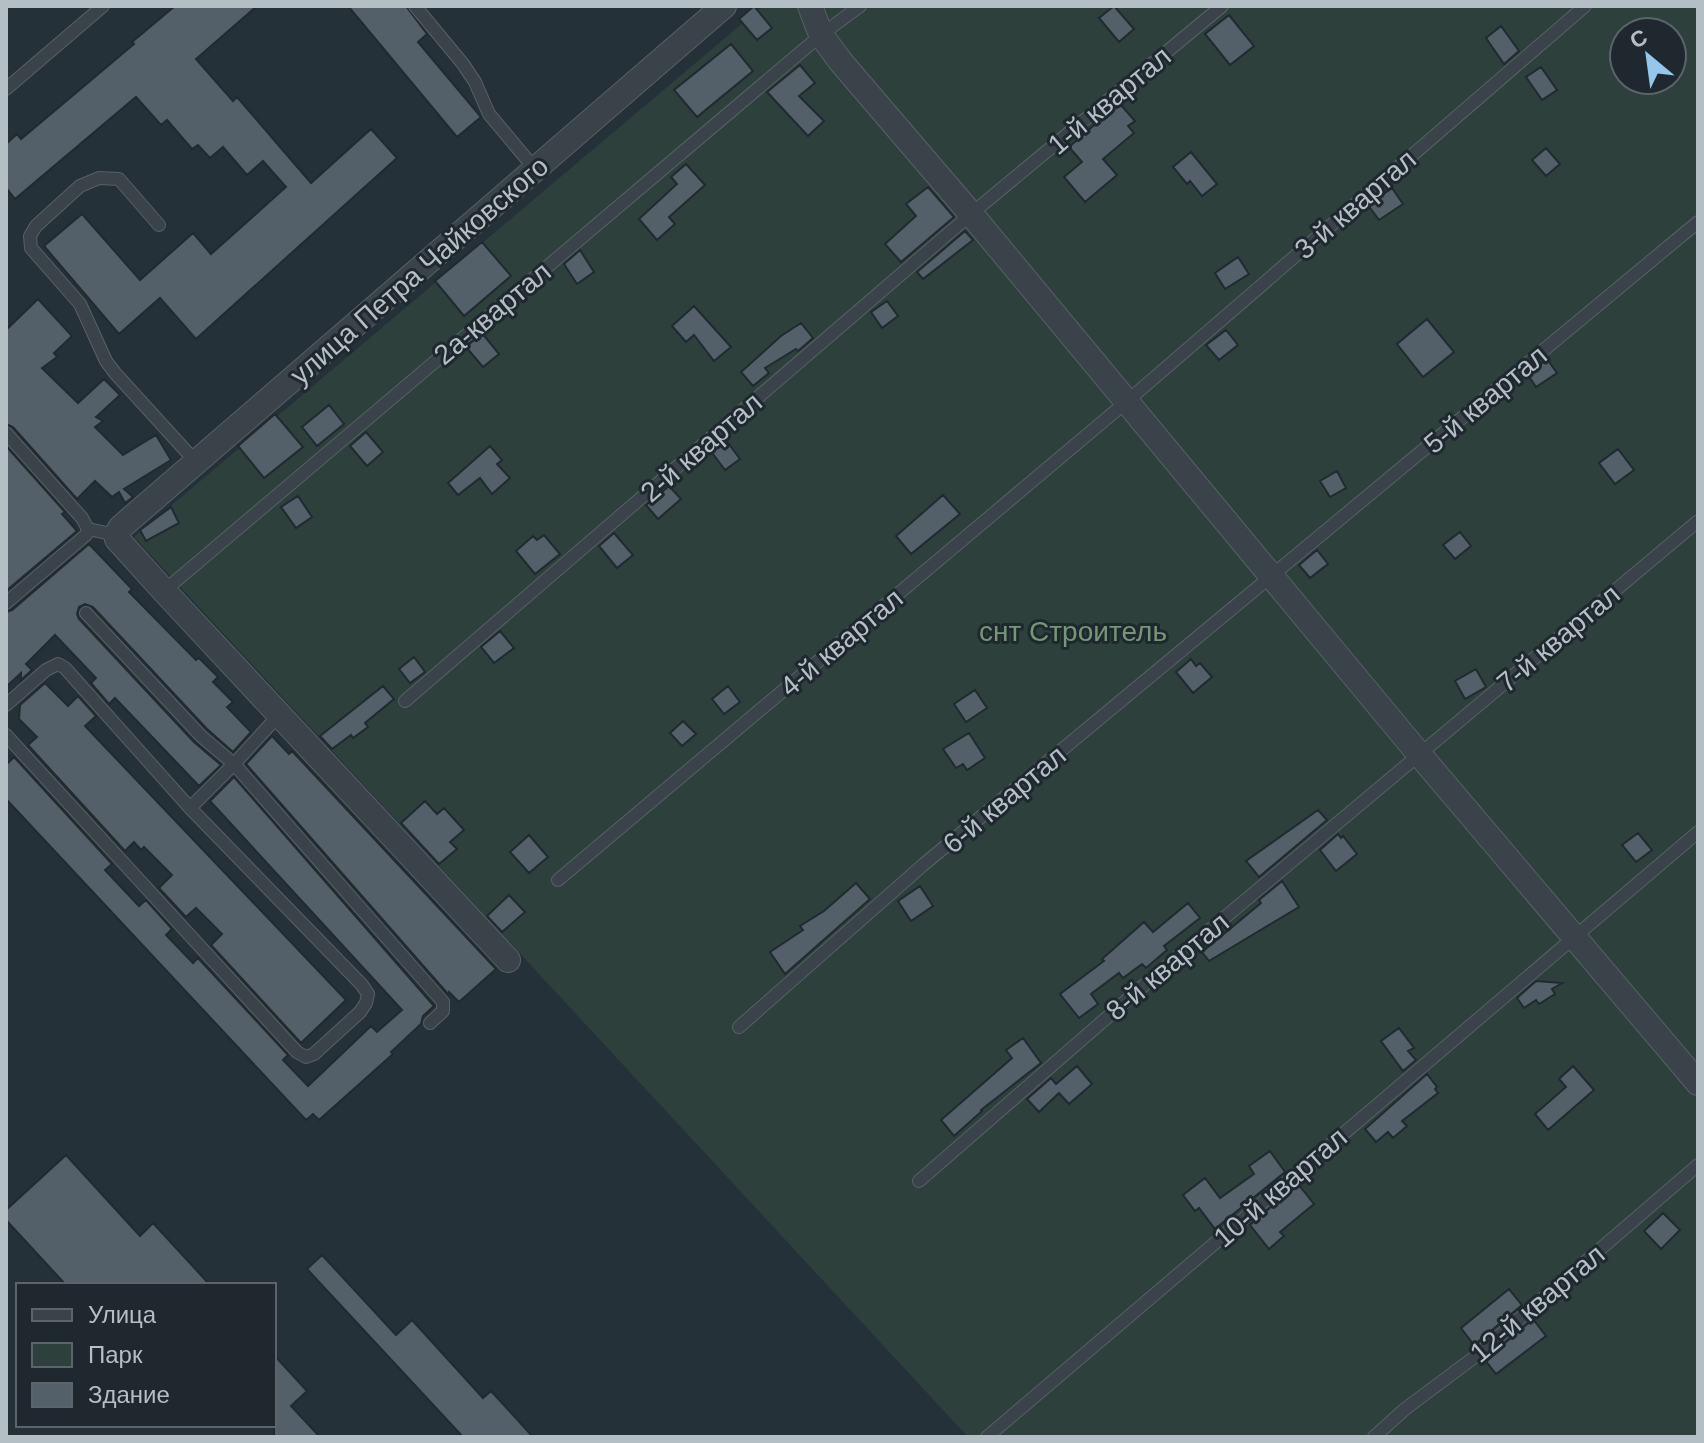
<svg xmlns="http://www.w3.org/2000/svg" width="1704" height="1443" font-family="Helvetica,sans-serif">
	<rect width="100%" height="100%" fill="#253138"/>
	<path fill="#2d403c" fill-rule="evenodd" d="M763,6H1698V1437H968L134,537ZM1624,32H1672V80H1624Z"/>
	<path fill="#536069" stroke="#202a30" stroke-width="2" d="M175,6H257L196,59L233,101L237,97L311,183L371,129L397,158L196,339L160,298L119,334L44,246L82,214L140,280L193,233L211,254L286,187L263,161L247,175L223,147L210,158L198,145L192,149L167,120L161,125L136,97L15,199L6,188V144L17,134L21,139L134,44L132,42Z
		M348,6H406L427,34L418,42L481,117L457,137Z
		M754,6L772,28L757,40L739,19Z
		M1114,6L1134,29L1119,42L1099,18Z
		M1229,15L1254,46L1230,65L1205,34Z
		M1501,26L1519,51L1504,64L1486,38Z
		M731,44L753,71L697,117L674,90Z
		M800,65L815,83L799,96L824,121L808,136L767,92Z
		M1541,67L1557,90L1542,100L1526,77Z
		M1121,105L1135,121L1128,126L1134,133L1103,159L1117,175L1085,202L1064,177L1082,162L1069,147L1116,106L1117,108Z
		M1546,148L1560,164L1546,176L1532,160Z
		M1191,152L1217,184L1202,196L1190,181L1187,184L1173,167Z
		M686,164L705,185L669,217L675,224L657,240L639,219L677,184L671,177Z
		M928,187L954,217L901,262L885,244L916,216L906,204Z
		M1392,188L1403,204L1379,220L1368,205Z
		M965,231L973,240L923,279L917,272Z
		M482,242L511,276L464,316L435,281Z
		M580,250L594,272L577,284L564,264Z
		M1238,257L1249,274L1225,289L1215,273Z
		M38,299L72,336L54,353L57,357L42,368L78,403L104,379L120,395L96,417L103,421L95,427L123,455L156,435L171,460L124,489L133,497L125,503L119,492L112,497L95,481L77,499L13,427L6,424V330Z
		M887,301L898,316L882,328L871,312Z
		M694,306L731,347L714,361L694,335L686,342L672,326Z
		M1427,319L1454,352L1423,377L1397,344Z
		M801,323L813,338L798,351L796,349L765,368L769,373L753,386L741,372L781,336Z
		M1226,330L1238,345L1219,360L1206,345Z
		M482,333L499,354L483,367L466,347Z
		M1547,359L1557,373L1536,387L1528,375Z
		M329,405L344,424L317,446L302,427Z
		M275,414L303,447L264,478L238,446Z
		M366,432L383,452L367,466L350,446Z
		M725,439L740,459L725,470L710,450Z
		M6,446L65,512L62,514L77,531L6,591Z
		M490,446L502,460L497,464L510,478L492,494L480,478L458,495L448,483Z
		M1618,449L1634,470L1615,484L1599,463Z
		M1337,471L1346,488L1330,497L1320,481Z
		M669,486L681,499L658,519L646,505Z
		M943,495L960,514L911,554L896,536Z
		M298,496L312,517L296,528L281,507Z
		M171,507L179,523L146,541L140,530Z
		M1460,532L1471,546L1455,559L1443,545Z
		M614,533L633,555L617,568L599,546Z
		M544,535L560,554L535,574L516,551L533,536L537,540Z
		M89,544L132,589L129,592L196,660L199,658L218,677L213,682L233,702L227,707L251,732L233,752L207,729L93,607L85,604L79,607L77,614L79,619L194,742L221,765L199,786L115,698L109,704L91,683L96,678L55,635L26,664L32,670L21,680V673L6,687V612L12,610Z
		M1317,550L1328,564L1310,578L1299,565Z
		M500,631L514,648L494,663L481,647Z
		M414,657L425,672L410,683L399,669Z
		M1191,659L1196,666L1200,663L1212,677L1193,693L1176,672Z
		M1476,669L1486,687L1465,699L1455,681Z
		M45,683L68,706L78,696L96,716L85,726L346,1000L301,1043L211,945L222,934L196,908L186,917L159,888L172,875L144,847L141,850L134,842L125,851L28,745L37,737L19,719L20,705Z
		M383,686L394,699L365,723L368,727L353,738L351,735L332,749L320,736Z
		M728,686L740,702L724,714L712,699Z
		M975,690L987,708L966,722L954,704Z
		M683,721L696,734L682,746L670,733Z
		M969,733L985,758L967,770L963,764L956,768L943,749Z
		M272,736L289,754L292,751L496,969L459,1002L449,992L448,994L246,764Z
		M14,757L112,864L105,870L139,906L146,900L172,929L166,935L193,963L198,958L288,1055L283,1060L308,1086L371,1026L377,1032L402,1010L210,801L234,777L434,1006L423,1016L421,1024L391,1052L393,1054L319,1120L313,1114L306,1120L6,799V765Z
		M425,801L437,814L444,808L464,830L450,842L457,849L439,864L401,823Z
		M1318,810L1327,820L1259,877L1246,861Z
		M1638,833L1652,850L1636,862L1622,845Z
		M1338,834L1341,838L1343,836L1357,854L1336,871L1320,850Z
		M529,835L548,857L529,873L510,852Z
		M1282,881L1299,907L1209,961L1202,952L1261,903L1259,900Z
		M856,883L870,899L785,974L770,952L803,930L800,926L824,911Z
		M920,886L933,906L911,921L898,901Z
		M509,895L525,912L502,932L487,916Z
		M1188,903L1200,918L1164,946L1167,950L1146,968L1142,964L1123,978L1119,973L1091,994L1098,1004L1079,1018L1060,994L1104,961L1102,959L1144,922L1153,932Z
		M1536,981L1562,983L1552,989L1555,994L1539,1004L1536,1000L1524,1008L1517,998Z
		M1399,1028L1414,1048L1408,1051L1416,1060L1403,1071L1381,1041Z
		M1023,1038L1041,1063L981,1110L982,1111L954,1136L941,1120L1012,1058L1006,1050Z
		M1077,1066L1092,1084L1069,1104L1059,1093L1039,1112L1027,1099L1051,1078L1056,1084Z
		M1573,1066L1594,1090L1548,1130L1535,1114L1566,1087L1559,1079Z
		M1427,1074L1437,1087L1435,1089L1438,1093L1402,1121L1407,1126L1393,1138L1388,1132L1376,1142L1365,1129Z
		M1270,1151L1285,1172L1215,1229L1199,1208L1195,1211L1183,1195L1205,1178L1220,1198L1254,1174L1249,1166Z
		M66,1155L140,1236L153,1223L210,1285H66L6,1220V1210Z
		M1298,1184L1314,1204L1280,1232L1284,1236L1269,1249L1250,1225Z
		M1663,1213L1680,1230L1661,1249L1644,1231Z
		M322,1255L396,1335L412,1320L483,1398L491,1391L533,1437H463L307,1269Z
		M1509,1289L1522,1305L1474,1345L1461,1328Z
		M1533,1319L1546,1336L1496,1374L1485,1360Z
		M274,1355L307,1391L291,1406L320,1437H274Z"/>
	<g fill="none" stroke-linecap="round" stroke-linejoin="round">
		<defs>
			<path id="lane" d="M415,6L463,64L475,82L489,114L535,169
				M6,89L103,6
				M159,225L119,179L99,178L80,186L36,226L30,236L31,248L80,304L106,361L115,373L196,462
				M6,433L82,518L88,529L116,535
				M164,591L821,35L860,6
				M6,603L86,535L88,529
				M86,613L201,736L234,764L190,808
				M405,701L971,214L1222,6
				M6,705L46,670L58,664L65,668L190,808L362,985L368,994L366,1003L360,1012L314,1054L306,1057L297,1052L6,735
				M279,715L234,764L443,1002V1011L430,1023
				M558,880L1125,403L1585,6
				M739,1027L923,865L1698,222
				M919,1181L1149,981L1698,521
				M987,1437L1698,832
				M1374,1437L1405,1409L1476,1356L1698,1165"/>
			<path id="street" d="M810,6L821,35L841,62L971,214L1419,754L1698,1083
				M508,960L164,591L117,539L116,535L121,527L724,6"/>
		</defs>
		<use href="#lane" stroke="#576167" stroke-width="14"/>
		<use href="#street" stroke="#576167" stroke-width="26"/>
		<use href="#lane" stroke="#394349" stroke-width="12"/>
		<use href="#street" stroke="#394349" stroke-width="24"/>
	</g>
	<g text-anchor="middle" stroke-width="6" stroke-linejoin="round" paint-order="stroke">
		<g font-size="28" fill="#b4bec5" stroke="#1e282e">
			<text transform="translate(1109 100) rotate(-40)" y="10">1-й квартал</text>
			<text transform="translate(1355 204) rotate(-41)" y="10">3-й квартал</text>
			<text transform="translate(419 270) rotate(-41)" y="10">улица Петра Чайковского</text>
			<text transform="translate(492 313) rotate(-40)" y="10">2а-квартал</text>
			<text transform="translate(1485 399) rotate(-40)" y="10">5-й квартал</text>
			<text transform="translate(701 447) rotate(-41)" y="10">2-й квартал</text>
			<text transform="translate(1558 638) rotate(-40)" y="10">7-й квартал</text>
			<text transform="translate(841 642) rotate(-40)" y="10">4-й квартал</text>
			<text transform="translate(1004 799) rotate(-40)" y="10">6-й квартал</text>
			<text transform="translate(1167 966) rotate(-40)" y="10">8-й квартал</text>
			<text transform="translate(1280 1187) rotate(-41)" y="10">10-й квартал</text>
			<text transform="translate(1537 1303) rotate(-40)" y="10">12-й квартал</text>
		</g>
		<g font-size="28" fill="#759776" stroke="#1e282e">
			<text x="1073" y="641">снт Строитель</text>
		</g>
	</g>
	<rect width="1704" height="1443" fill="none" stroke="#b4bec5" stroke-width="16"/>
	<rect x="16" y="1283" width="260" height="144" fill="#1e282e" stroke="#5a646a" stroke-width="2"/>
	<rect x="32" y="1309" width="40" height="12" fill="#394349" stroke="#5a646a" stroke-width="2"/>
	<text x="88" y="1323" font-size="24" fill="#b4bec5">Улица</text>
	<rect x="32" y="1343" width="40" height="24" fill="#2d403c" stroke="#5a646a" stroke-width="2"/>
	<text x="88" y="1363" font-size="24" fill="#b4bec5">Парк</text>
	<rect x="32" y="1383" width="40" height="24" fill="#536069" stroke="#5a646a" stroke-width="2"/>
	<text x="88" y="1403" font-size="24" fill="#b4bec5">Здание</text>
	<g transform="translate(1648 56) rotate(331)"><circle r="38" fill="#1e282e" stroke="#5a646a" stroke-width="2"/>
	<path d="M0-6L14 30L0 20L-14 30Z" fill="#94c7ea"/>
	<text y="-12" font-size="22" font-weight="bold" text-anchor="middle" fill="#b4bec5">С</text>
	</g>
</svg>
